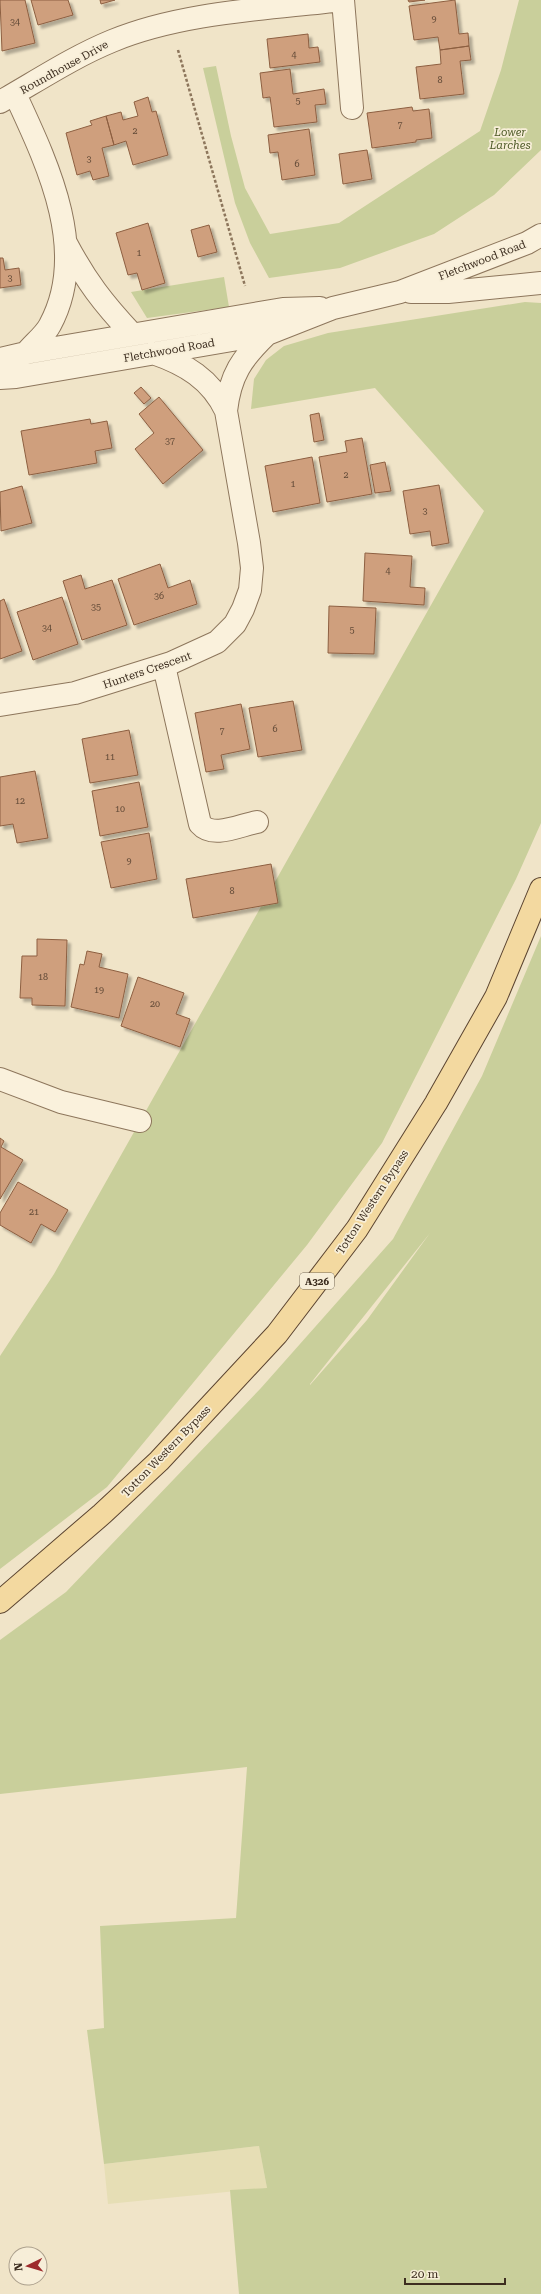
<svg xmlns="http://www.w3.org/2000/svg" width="541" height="2294" font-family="'Roboto Serif',serif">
	<defs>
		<filter id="shadow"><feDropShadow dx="3.5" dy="3.5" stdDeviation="1" flood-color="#0004"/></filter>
	</defs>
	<rect width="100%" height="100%" fill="#f0e4c8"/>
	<path fill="#e6deb5" d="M259,2146L267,2188L108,2204L104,2164Z"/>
	<path fill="#c9cf9b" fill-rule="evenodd" d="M519,0H541V150L494,195L434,234L340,268L269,278L250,243L235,203L203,68L216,66L231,136L245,188L270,234L339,223L480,131L501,70Z
		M224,277L229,307L147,318L131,292Z
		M525,302L541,303V823L516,879L382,1143L307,1245L107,1487L0,1569V1356L54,1274L484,511L375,388L251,409L254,379L266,360L284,346L328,333Z
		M541,936V2294H239L230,2190L267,2188L259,2146L104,2164L87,2030L104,2028L100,1926L236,1918L247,1767L0,1794V1640L66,1592L261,1388L393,1239L482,1076ZM430,1233L367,1320L310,1385V1384Z"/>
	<path fill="#cf9f7d" stroke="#8d5f41" filter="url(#shadow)" d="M0,0H25L35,43L2,51Z
		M31,0H68L73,15L38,25Z
		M100,0H115L101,4Z
		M408,0H425L409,2Z
		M455,0L459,34L468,33L469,46L440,50L438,37L414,40L409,6Z
		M308,34L309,48L318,47L320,62L270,68L267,39Z
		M469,46L471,60L460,61L464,94L420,99L416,67L441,64L440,50Z
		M290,69L293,94L324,89L326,104L315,105L317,122L274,127L270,97L263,98L260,73Z
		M148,97L152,112L156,111L168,155L133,165L126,141L114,145L106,116L121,112L123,120L138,116L134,102Z
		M412,107L413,111L429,109L432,138L416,140V142L372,148L367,113Z
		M106,116L114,145L102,148L109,176L93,180L90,171L77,175L66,133L92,125L90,121Z
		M309,129L315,175L282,180L278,152L270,153L268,135Z
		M367,150L372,179L343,184L339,154Z
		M148,223L165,283L142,290L137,273L128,275L116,233Z
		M209,225L217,252L198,257L191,230Z
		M0,258H3L5,270L19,268L21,285L0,288Z
		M141,387L151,398L144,404L134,393Z
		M159,397L203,450L163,484L135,449L154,433L139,414Z
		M319,413L324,440L314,442L310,415Z
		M90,419L91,424L107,421L112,448L95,451L97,463L29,475L21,431Z
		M362,438L372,494L327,502L319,457L347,452L345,441Z
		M312,457L320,503L273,512L265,466Z
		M385,462L391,491L375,493L370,465Z
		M439,485L449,543L432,546L430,531L410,534L403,491Z
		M22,486L32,523L1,531L0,492Z
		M365,553L412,556L410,587L425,588L424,605L363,601Z
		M160,564L168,588L190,580L197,604L134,625L118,579Z
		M81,575L85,589L112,580L127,625L82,640L63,581Z
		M62,597L78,644L33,660L17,612Z
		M4,599L22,651L0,659V601Z
		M329,606L376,608L374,654L328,653Z
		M293,701L302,750L258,757L249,708Z
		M241,704L250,749L221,755L224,769L206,772L195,713Z
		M129,730L138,775L90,783L82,739Z
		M35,771L48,838L17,843L13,824L0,826V777Z
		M139,782L148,827L100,836L92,791Z
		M149,833L157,879L111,888L101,842Z
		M271,864L278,903L193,918L186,879Z
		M37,939L67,940L65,1006L32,1005V998H20L22,956H37Z
		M87,951L102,954L99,967L128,974L119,1018L71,1007L80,964L84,965Z
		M138,977L184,993L176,1014L190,1019L180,1047L121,1026Z
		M0,1138L4,1141L1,1147L23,1160L0,1199Z
		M18,1182L68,1210L55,1232L41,1224L31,1243L0,1225V1213Z"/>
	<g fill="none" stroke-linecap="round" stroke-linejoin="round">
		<defs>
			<path id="minor" d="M343,0L352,108
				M15,94C47,163 90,251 50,325C45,335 33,344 26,353
				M0,102C37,81 73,57 112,41C182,12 268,9 342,0
				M66,243C86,281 103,303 132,334
				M411,292H448L541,283
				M153,353C185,364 211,379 226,411
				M0,359L26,353L283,309L320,308
				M0,378L16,377L267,334L333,308L400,292L527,243L541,235
				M164,666L200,824C213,839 240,825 257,822
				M0,705L75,693L171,663L217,642L235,624L243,609L250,590L252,568L249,543L226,411C230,375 242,358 267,334
				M0,1079L61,1102L140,1121"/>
			<path id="primary" d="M0,1602L102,1514L159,1461L277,1334L357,1229L436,1103L496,997L541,889"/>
		</defs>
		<use href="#minor" stroke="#8d765c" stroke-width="24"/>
		<use href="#primary" stroke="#5b4430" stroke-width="24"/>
		<path stroke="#8d765c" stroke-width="2.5" stroke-dasharray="3 2" stroke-linecap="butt" d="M178,50L245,286"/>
		<use href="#minor" stroke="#faf1dc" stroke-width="22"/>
		<use href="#primary" stroke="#f3d9a0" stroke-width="22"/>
	</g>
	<g text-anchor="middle" stroke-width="3.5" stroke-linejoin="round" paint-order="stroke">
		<g font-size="9" fill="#624a37">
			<text x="434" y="22">9</text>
			<text x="15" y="25">34</text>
			<text x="294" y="58">4</text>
			<text x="440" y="83">8</text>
			<text x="298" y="104">5</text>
			<text x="400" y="128">7</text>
			<text x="135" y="134">2</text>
			<text x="89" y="162">3</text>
			<text x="297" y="167">6</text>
			<text x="139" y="256">1</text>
			<text x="10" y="281">3</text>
			<text x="170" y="444">37</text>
			<text x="346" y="478">2</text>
			<text x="293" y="487">1</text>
			<text x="425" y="514">3</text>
			<text x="388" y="574">4</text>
			<text x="159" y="599">36</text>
			<text x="96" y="610">35</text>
			<text x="47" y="631">34</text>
			<text x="352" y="633">5</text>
			<text x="275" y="732">6</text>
			<text x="222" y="734">7</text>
			<text x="110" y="760">11</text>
			<text x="20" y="804">12</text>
			<text x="120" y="812">10</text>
			<text x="129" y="864">9</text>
			<text x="232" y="894">8</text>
			<text x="43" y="980">18</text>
			<text x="99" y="993">19</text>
			<text x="155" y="1007">20</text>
			<text x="34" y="1215">21</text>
		</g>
		<rect fill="#f7eed8" stroke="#756857" stroke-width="1" x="300" y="1273" width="34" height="16" rx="3"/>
		<g font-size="10" font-weight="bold" fill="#3d2e20">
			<text x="317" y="1285">A326</text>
		</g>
		<g font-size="11" fill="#3d2e20" stroke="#f7eed8">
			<text transform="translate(64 67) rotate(-29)" y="4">Roundhouse Drive</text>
			<text transform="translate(482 260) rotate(-21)" y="4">Fletchwood Road</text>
			<text transform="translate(169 350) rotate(-10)" y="4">Fletchwood Road</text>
			<text transform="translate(147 670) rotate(-19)" y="4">Hunters Crescent</text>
			<text transform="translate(372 1202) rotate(-57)" y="4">Totton Western Bypass</text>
			<text transform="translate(166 1451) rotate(-46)" y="4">Totton Western Bypass</text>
		</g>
		<g font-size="11" font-style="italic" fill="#4d5a26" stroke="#f7eed8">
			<text x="510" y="136">Lower<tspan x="510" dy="13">Larches</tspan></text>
		</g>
	</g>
	<g transform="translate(28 2266) rotate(265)"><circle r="19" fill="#f7eed8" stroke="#ada18e"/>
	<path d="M0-3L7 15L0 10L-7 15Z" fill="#9e2a2b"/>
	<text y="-6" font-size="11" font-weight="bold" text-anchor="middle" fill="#3d2e20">N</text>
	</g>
	<path d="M405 2278v6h100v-6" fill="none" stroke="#3d2e20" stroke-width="2"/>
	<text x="411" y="2278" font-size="12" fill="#3d2e20" stroke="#f7eed8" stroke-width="3" paint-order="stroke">20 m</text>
</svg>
